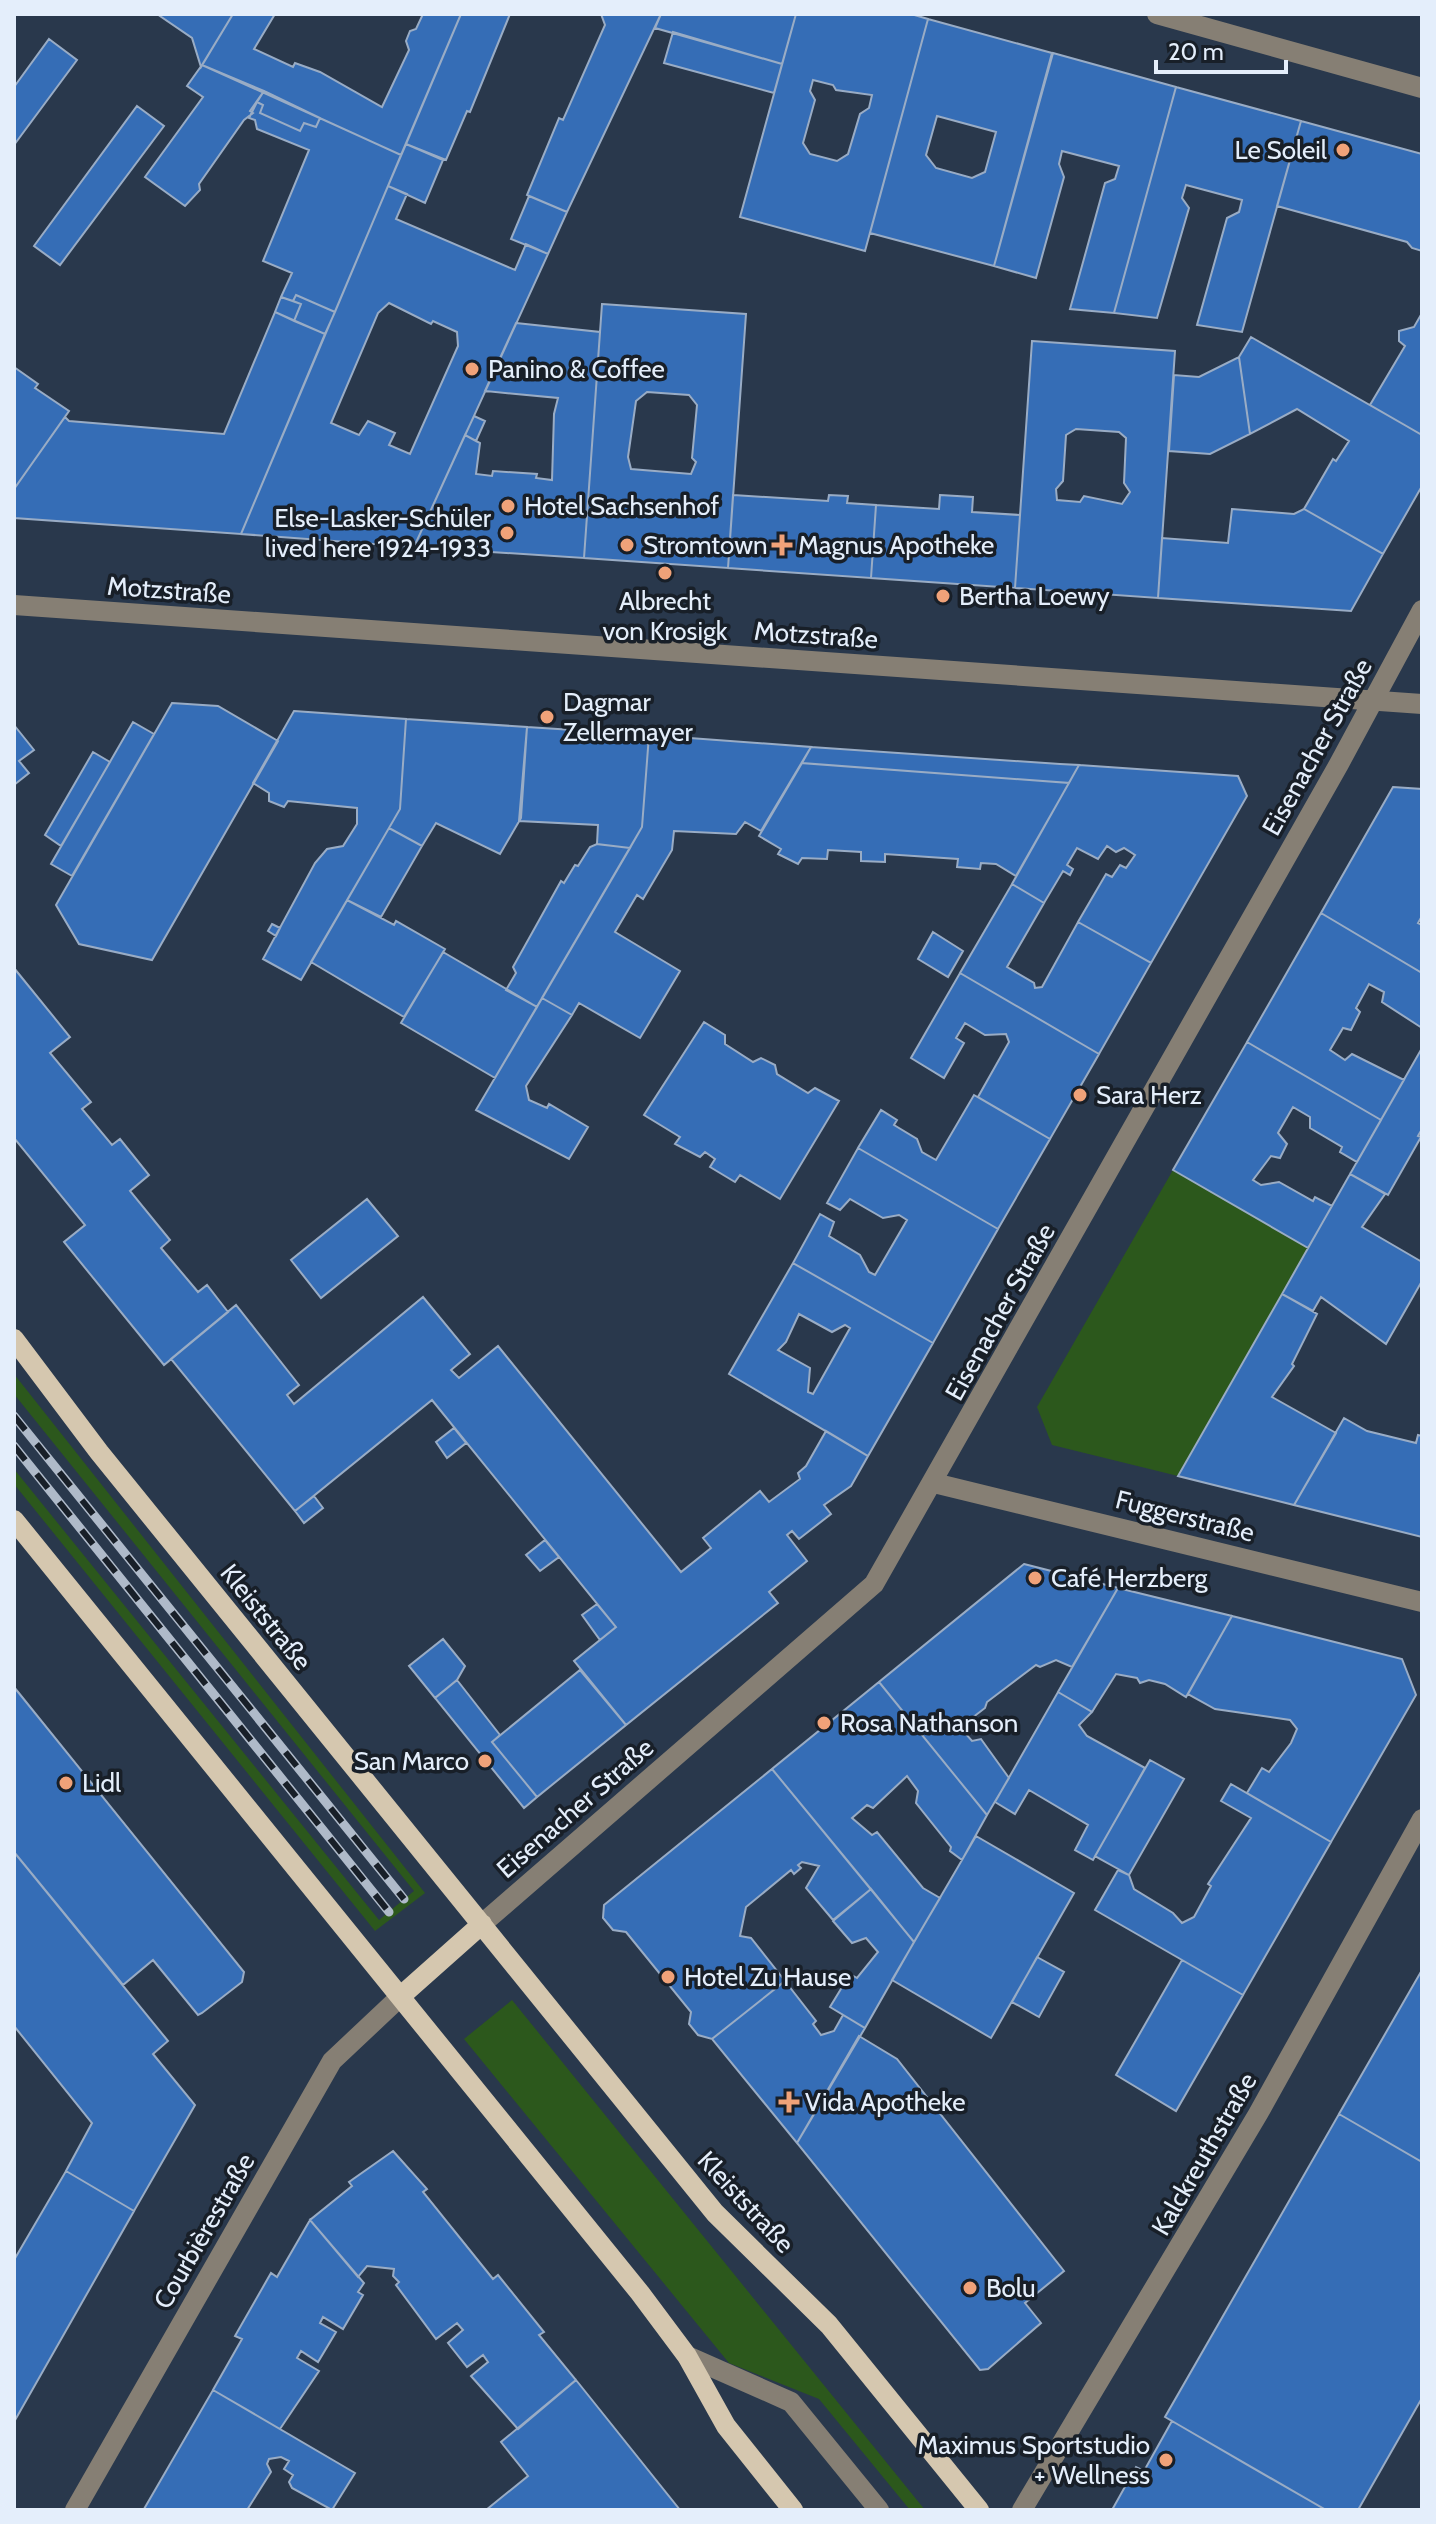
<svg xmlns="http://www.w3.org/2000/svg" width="1436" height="2524" font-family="Cabin,sans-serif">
	<rect width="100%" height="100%" fill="#29384c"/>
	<path fill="#2c581c" d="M1173,1170L1308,1248L1178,1476L1052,1445L1037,1407Z
		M14,1374L425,1893L375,1931L14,1484V1469L379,1920L414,1891L14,1394Z
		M512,2000L925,2510H910L819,2399L729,2363L464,2039Z"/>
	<path fill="#356db6" stroke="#99acc5" stroke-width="2" fill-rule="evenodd" d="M157,14H233L201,67L192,38Z
		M233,14H275L254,49L293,67L295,63L320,72L382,107L409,50L406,41L410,31L416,29L423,14H461L401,155L202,65Z
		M461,14H510L470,112L467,111L446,160L406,144Z
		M601,14H661L567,212L527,195L559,118L563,120L605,25Z
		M661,14H796L782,64L655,28Z
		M796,14H911L928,19L865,251L740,217ZM813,80L833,85L836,90L872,95L869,108L860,114L848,154L837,161L810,154L803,143L815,100L810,91Z
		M928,19L1052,53L994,266L870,233ZM937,116L996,132L985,172L972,178L936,168L926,155Z
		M673,32L782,64L774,93L664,63Z
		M49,39L77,60L14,145V87Z
		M1053,53L1176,87L1114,313L1070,309L1105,183L1115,179L1119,166L1062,151L1059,164L1064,177L1036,278L994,266Z
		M202,65L264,91L250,111L253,113L244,120L199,184L200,190L185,206L145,177L203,97L187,86Z
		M1176,87L1301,121L1242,332L1197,325L1227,218L1239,212L1242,200L1186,185L1182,198L1189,208L1157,318L1114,313Z
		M264,91L320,118L316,127L304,123L300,131L260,113L263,105L257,102Z
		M257,102L263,105L260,113L300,131L304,123L316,127L320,118L401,155L335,312L296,295L293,301L281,297L292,273L263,261L309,150L257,129L255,120L249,118Z
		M137,106L164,126L60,265L34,246Z
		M1301,121L1422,154V251L1412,248L1407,242L1277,206Z
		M406,144L443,160L425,203L388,186Z
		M388,186L407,194L396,219L515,270L526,244L548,254L414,547L241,534ZM389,303L431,324L433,321L457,332L458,346L410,454L389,445L395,433L368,421L359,435L331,423L378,313Z
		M529,196L567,212L548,254L511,239Z
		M296,295L335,312L325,334L294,321L301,304L293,301Z
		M281,297L301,304L294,321L275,312Z
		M602,304L746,314L728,568L584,558ZM647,392L689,395L697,405L692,458L696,462L691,474L631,469L628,457L636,401Z
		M275,312L325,334L241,534L14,518V489L65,417L69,421L224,434Z
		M1422,313V435L1370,405L1405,346L1399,341V331L1414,327Z
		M516,323L600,332L584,558L414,547L465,435L480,443L476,474L492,476L493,471L537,474L536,478L552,480L554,414L558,398L485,391Z
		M1251,337L1422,435V486L1383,554L1304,509L1333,459L1336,461L1349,441L1297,409L1250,434L1239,357Z
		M1032,341L1175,351L1158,598L1015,588ZM1076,429L1119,432L1126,438L1124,483L1130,492L1122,504L1084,496L1080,502L1057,500L1056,489L1063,481L1066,435Z
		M1239,357L1250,434L1210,454L1169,451L1174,375L1199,377Z
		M14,367L38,384L35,388L69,411L14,489Z
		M474,416L485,421L476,441L465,435Z
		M733,495L828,501L829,495L848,496L847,503L876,505L871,578L728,568Z
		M940,495L973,497L972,512L1020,515L1015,588L871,578L876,505L939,509Z
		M1232,509L1294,514L1304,509L1383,554L1351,611L1158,598L1162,538L1228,543Z
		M172,703L218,706L278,741L152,960L79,944L56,905Z
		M294,711L406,719L400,809L301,980L263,959L315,863L327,849L343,846L357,824V808L288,801L284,807L269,801V793L253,783Z
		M406,719L527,727L521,818L500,854L436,823L422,846L389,828L400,809Z
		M133,722L154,734L72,876L51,864Z
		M14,725L34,750L19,761L29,773L14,785Z
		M527,727L649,735L642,827L630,848L597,844L598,825L519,821Z
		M649,735L811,747L761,831L745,822L736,834L674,831L672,850L643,899L637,895L615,932L680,971L640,1038L579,1003L572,1015L542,998L642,827Z
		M811,747L1060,764L1079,765L1069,783L802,763Z
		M93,752L110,762L61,846L45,835Z
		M802,763L1069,783L1016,876L996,864L981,863L980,869L957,867L958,859L885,854V862L861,861V852L828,850L827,859L802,858L798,864L778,854L781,849L759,836Z
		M1079,765L1238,776L1247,796L1151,963L1078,922L1106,874L1112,877L1120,865L1126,868L1135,855L1124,848L1116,852L1107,846L1098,859L1077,848L1067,865L1073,869L1070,875L1063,871L1044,903L1012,884Z
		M1393,787L1422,789V916L1418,923L1422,925V973L1321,913Z
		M389,828L422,846L381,917L347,900Z
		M597,844L630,848L537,1007L506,990L516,973L513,967L561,881L564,883L575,865L578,866L590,847Z
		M1012,884L1044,903L1007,967L1034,983L1035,988L1042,987L1078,922L1151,963L1099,1054L960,973Z
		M347,900L394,925L396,921L445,949L404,1017L311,962Z
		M1321,913L1422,973V1028L1382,1002L1384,992L1369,984L1356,1008L1360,1012L1351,1030L1343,1028L1330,1050L1345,1060L1352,1054L1404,1080L1381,1120L1247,1042Z
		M272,924L280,928L276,936L268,931Z
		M933,932L963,951L948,977L918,959Z
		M443,952L537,1007L495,1078L401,1023Z
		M14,968L70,1037L50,1053L91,1102L82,1109L112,1145L120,1139L149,1175L130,1191L170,1240L161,1248L198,1292L207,1285L228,1312L164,1365L64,1242L85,1225L14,1138Z
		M960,973L1099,1054L1050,1139L978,1097L1009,1042L1006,1034L985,1035L965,1023L956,1038L964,1043L944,1078L911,1058Z
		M542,998L572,1015L526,1086L529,1100L547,1108L549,1104L588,1127L569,1159L476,1110Z
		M704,1022L725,1035V1044L753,1062L761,1058L775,1065L777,1074L808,1093L815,1088L839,1101L780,1199L740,1175L735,1182L710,1167L715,1159L705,1152L700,1157L675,1144L680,1137L644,1115Z
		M1247,1042L1381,1120L1357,1162L1340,1152L1342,1147L1310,1128V1117L1293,1107L1278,1133L1287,1144L1280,1158L1271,1156L1253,1180L1261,1185L1279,1182L1313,1201L1315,1197L1332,1206L1308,1248L1173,1170Z
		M1422,1048V1129L1418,1136L1421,1137L1388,1195L1350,1174Z
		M974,1095L1050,1139L998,1229L858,1148L881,1110L897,1120L894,1125L917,1139L922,1152L936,1160Z
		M858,1148L998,1229L933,1343L793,1263L820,1214L834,1222L829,1236L860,1255L869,1272L875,1275L907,1220L899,1215L883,1218L850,1199L840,1210L827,1203Z
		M1350,1174L1385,1194L1362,1227L1422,1262V1281L1386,1344L1321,1297L1313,1311L1282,1294Z
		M367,1199L398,1236L321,1298L291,1260Z
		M793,1263L933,1343L868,1456L729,1374ZM799,1314L832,1332L845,1325L850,1328L813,1394L808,1392L810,1368L778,1350L786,1342Z
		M1282,1294L1317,1314L1292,1364L1294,1366L1272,1397L1336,1433L1294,1505L1178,1476Z
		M423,1297L470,1354L451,1370L459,1378L498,1346L681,1572L711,1548L703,1538L760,1491L769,1502L800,1479L798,1473L806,1466L826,1431L868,1456L851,1486L824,1505L831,1514L799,1539L792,1531L787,1535L807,1561L769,1592L778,1603L626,1725L574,1661L616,1627L432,1400L295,1511L171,1359L236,1305L299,1385L287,1395L294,1404Z
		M1344,1418L1367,1431L1416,1443L1418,1435L1422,1436V1537L1294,1505Z
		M454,1428L466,1443L447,1458L436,1442Z
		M314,1496L323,1508L304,1523L295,1511Z
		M545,1540L559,1557L540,1571L526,1555Z
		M1024,1564L1118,1588L1072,1667L1056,1660L1040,1667L1036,1665L987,1702L985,1708L972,1718L967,1717L957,1724L972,1741L981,1739L1009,1778L987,1815L879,1682Z
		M1118,1588L1232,1616L1186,1697L1165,1684L1149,1680L1140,1683L1137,1678L1116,1674L1092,1712L1058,1692Z
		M597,1604L616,1627L600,1640L582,1615Z
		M1232,1616L1402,1659L1416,1695L1331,1842L1247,1793L1262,1768L1269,1772L1291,1743L1297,1729L1290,1720L1215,1709L1188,1694Z
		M443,1639L465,1666L457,1680L435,1698L409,1666Z
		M580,1670L626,1725L537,1797L492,1742Z
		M457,1680L500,1735L492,1742L537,1797L524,1808L435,1698Z
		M879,1682L987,1815L962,1860L950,1851L951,1847L916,1803L918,1791L907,1776L873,1808L867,1805L852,1818L872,1835L877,1832L923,1888L940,1898L914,1942L772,1769Z
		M14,1687L244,1972L242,1982L202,2013L198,2015L153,1960L123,1985L14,1852Z
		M1058,1692L1092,1712L1079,1725L1087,1736L1145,1768L1093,1860L1075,1850L1088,1825L1029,1790L1015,1814L995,1802Z
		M1150,1760L1184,1779L1129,1875L1095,1856Z
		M772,1769L871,1889L833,1920L806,1888L819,1866L802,1862L798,1865L801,1868L794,1874L791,1870L746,1907L740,1936L751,1938L785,1981L712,2039L698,2035L689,2024L691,2012L626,1932L613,1930L603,1918L604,1905Z
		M1231,1784L1331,1842L1243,1995L1095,1910L1118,1870L1129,1875L1134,1889L1173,1913L1182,1923L1194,1917L1211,1886L1208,1884L1251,1818L1221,1801Z
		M976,1836L1074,1893L991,2038L892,1980Z
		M14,1852L168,2041L153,2054L195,2105L134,2211L66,2171L92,2123L14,2026Z
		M871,1889L914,1942L865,2028L830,2007L850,1974L857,1978L878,1952L866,1938L852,1943L833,1921Z
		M1037,1957L1064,1972L1039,2017L1012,2002Z
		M1182,1960L1243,1995L1176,2111L1116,2075Z
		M1422,1970V2162L1339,2114Z
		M785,1981L816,2021L813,2024L821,2035L834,2031L843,2015L865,2028L797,2143L712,2039Z
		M859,2036L897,2059L1064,2271L1025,2303L1041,2323L988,2369L980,2370L797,2143Z
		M1339,2114L1422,2162V2398L1358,2510H1326L1165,2417Z
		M393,2151L427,2189L423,2192L493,2279L498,2275L544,2332L539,2335L576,2380L518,2429L471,2376L488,2362L483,2355L467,2367L448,2343L463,2330L457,2323L436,2339L396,2285L399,2282L393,2276L394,2269L367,2266L358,2277L310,2220L352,2186L349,2182Z
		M66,2171L134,2211L14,2422V2260Z
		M310,2220L364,2283L358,2292L363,2295L343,2329L323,2317L320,2323L336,2332L318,2362L301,2351L297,2358L319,2371L280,2429L213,2390L242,2339L235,2336L271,2273L277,2277Z
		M576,2380L680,2510H486L528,2476L501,2442Z
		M213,2390L355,2473L332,2510L292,2488L289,2482L293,2475L284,2469L289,2461L281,2457L269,2459L267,2464L271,2472L247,2510L144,2509Z
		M1172,2421L1244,2463L1326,2510H1112L1136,2467L1144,2471Z"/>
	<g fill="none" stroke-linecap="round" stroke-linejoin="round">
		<path stroke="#867f74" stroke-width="20" d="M1157,14L1422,88
			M14,605L1422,704
			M934,1483L1422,1602
			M482,1924L874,1584L1339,764L1422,610
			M687,2356L791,2402L879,2510
			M75,2510L332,2061L401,1996
			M1022,2510L1258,2114L1422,1819"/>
		<path stroke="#d5c7af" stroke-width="20" d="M14,1339L99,1452L715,2213L829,2325L979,2510
			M14,1520L640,2293L687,2356L726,2426L793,2510
			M401,1996L482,1924"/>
		<defs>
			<path id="rail" d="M14,1416L404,1899
				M14,1446L389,1912"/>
		</defs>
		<use href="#rail" stroke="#afbac9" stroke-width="9"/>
		<use href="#rail" stroke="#181f28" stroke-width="6" stroke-dasharray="18" stroke-linecap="butt"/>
	</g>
	<g fill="#f0a279" stroke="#181f28" stroke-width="3">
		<circle cx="1343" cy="150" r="8"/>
		<circle cx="472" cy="369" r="8"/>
		<circle cx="508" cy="506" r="8"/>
		<circle cx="507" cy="533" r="8"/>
		<circle cx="627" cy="545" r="8"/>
		<path d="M778 533h8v8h8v8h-8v8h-8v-8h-8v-8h8z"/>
		<circle cx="665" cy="573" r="8"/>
		<circle cx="943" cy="596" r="8"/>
		<circle cx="547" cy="717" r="8"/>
		<circle cx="1080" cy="1095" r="8"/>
		<circle cx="1035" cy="1578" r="8"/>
		<circle cx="824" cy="1723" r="8"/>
		<circle cx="485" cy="1761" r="8"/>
		<circle cx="66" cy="1783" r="8"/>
		<circle cx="668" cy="1977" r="8"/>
		<path d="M785 2090h8v8h8v8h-8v8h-8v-8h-8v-8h8z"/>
		<circle cx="970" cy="2288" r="8"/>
		<circle cx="1166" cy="2460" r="8"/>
	</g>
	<g text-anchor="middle" stroke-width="7" stroke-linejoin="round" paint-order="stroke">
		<g font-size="26" fill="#e4eefb" stroke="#181f28" text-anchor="start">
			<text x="1327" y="159" text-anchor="end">Le Soleil</text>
			<text x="488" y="378">Panino &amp; Coffee</text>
			<text x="524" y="515">Hotel Sachsenhof</text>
			<text x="491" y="527" text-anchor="end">Else-Lasker-Schüler<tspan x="491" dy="30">lived here 1924-1933</tspan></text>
			<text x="643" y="554">Stromtown</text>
			<text x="798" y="554">Magnus Apotheke</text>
			<text x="959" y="605">Bertha Loewy</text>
			<text x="665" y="610" text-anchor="middle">Albrecht<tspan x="665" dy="30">von Krosigk</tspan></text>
			<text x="563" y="711">Dagmar<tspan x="563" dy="30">Zellermayer</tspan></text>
			<text x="1096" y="1104">Sara Herz</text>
			<text x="1051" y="1587">Café Herzberg</text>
			<text x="840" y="1732">Rosa Nathanson</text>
			<text x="469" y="1770" text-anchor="end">San Marco</text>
			<text x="82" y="1792">Lidl</text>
			<text x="684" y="1986">Hotel Zu Hause</text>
			<text x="805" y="2111">Vida Apotheke</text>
			<text x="986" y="2297">Bolu</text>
			<text x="1150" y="2454" text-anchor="end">Maximus Sportstudio<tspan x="1150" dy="30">+ Wellness</tspan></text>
		</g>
		<g font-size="26" fill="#e4eefb" stroke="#181f28">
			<text transform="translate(169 590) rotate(4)" y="9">Motzstraße</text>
			<text transform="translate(816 635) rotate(4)" y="9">Motzstraße</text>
			<text transform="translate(1317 747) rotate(-61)" y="9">Eisenacher Straße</text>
			<text transform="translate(1000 1312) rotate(-61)" y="9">Eisenacher Straße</text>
			<text transform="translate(1185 1516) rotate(14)" y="9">Fuggerstraße</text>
			<text transform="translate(266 1617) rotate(51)" y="9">Kleiststraße</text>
			<text transform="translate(575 1808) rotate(-41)" y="9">Eisenacher Straße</text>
			<text transform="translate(1204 2154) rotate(-60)" y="9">Kalckreuthstraße</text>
			<text transform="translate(746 2202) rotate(47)" y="9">Kleiststraße</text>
			<text transform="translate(204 2231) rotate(-60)" y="9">Courbièrestraße</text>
		</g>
	</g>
	<rect width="1436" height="2524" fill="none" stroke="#e4eefb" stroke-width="32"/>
	<path d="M1156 60v12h130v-12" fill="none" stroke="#e4eefb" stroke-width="4"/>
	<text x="1168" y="60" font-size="24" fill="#e4eefb" stroke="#181f28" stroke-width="6" paint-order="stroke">20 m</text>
</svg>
